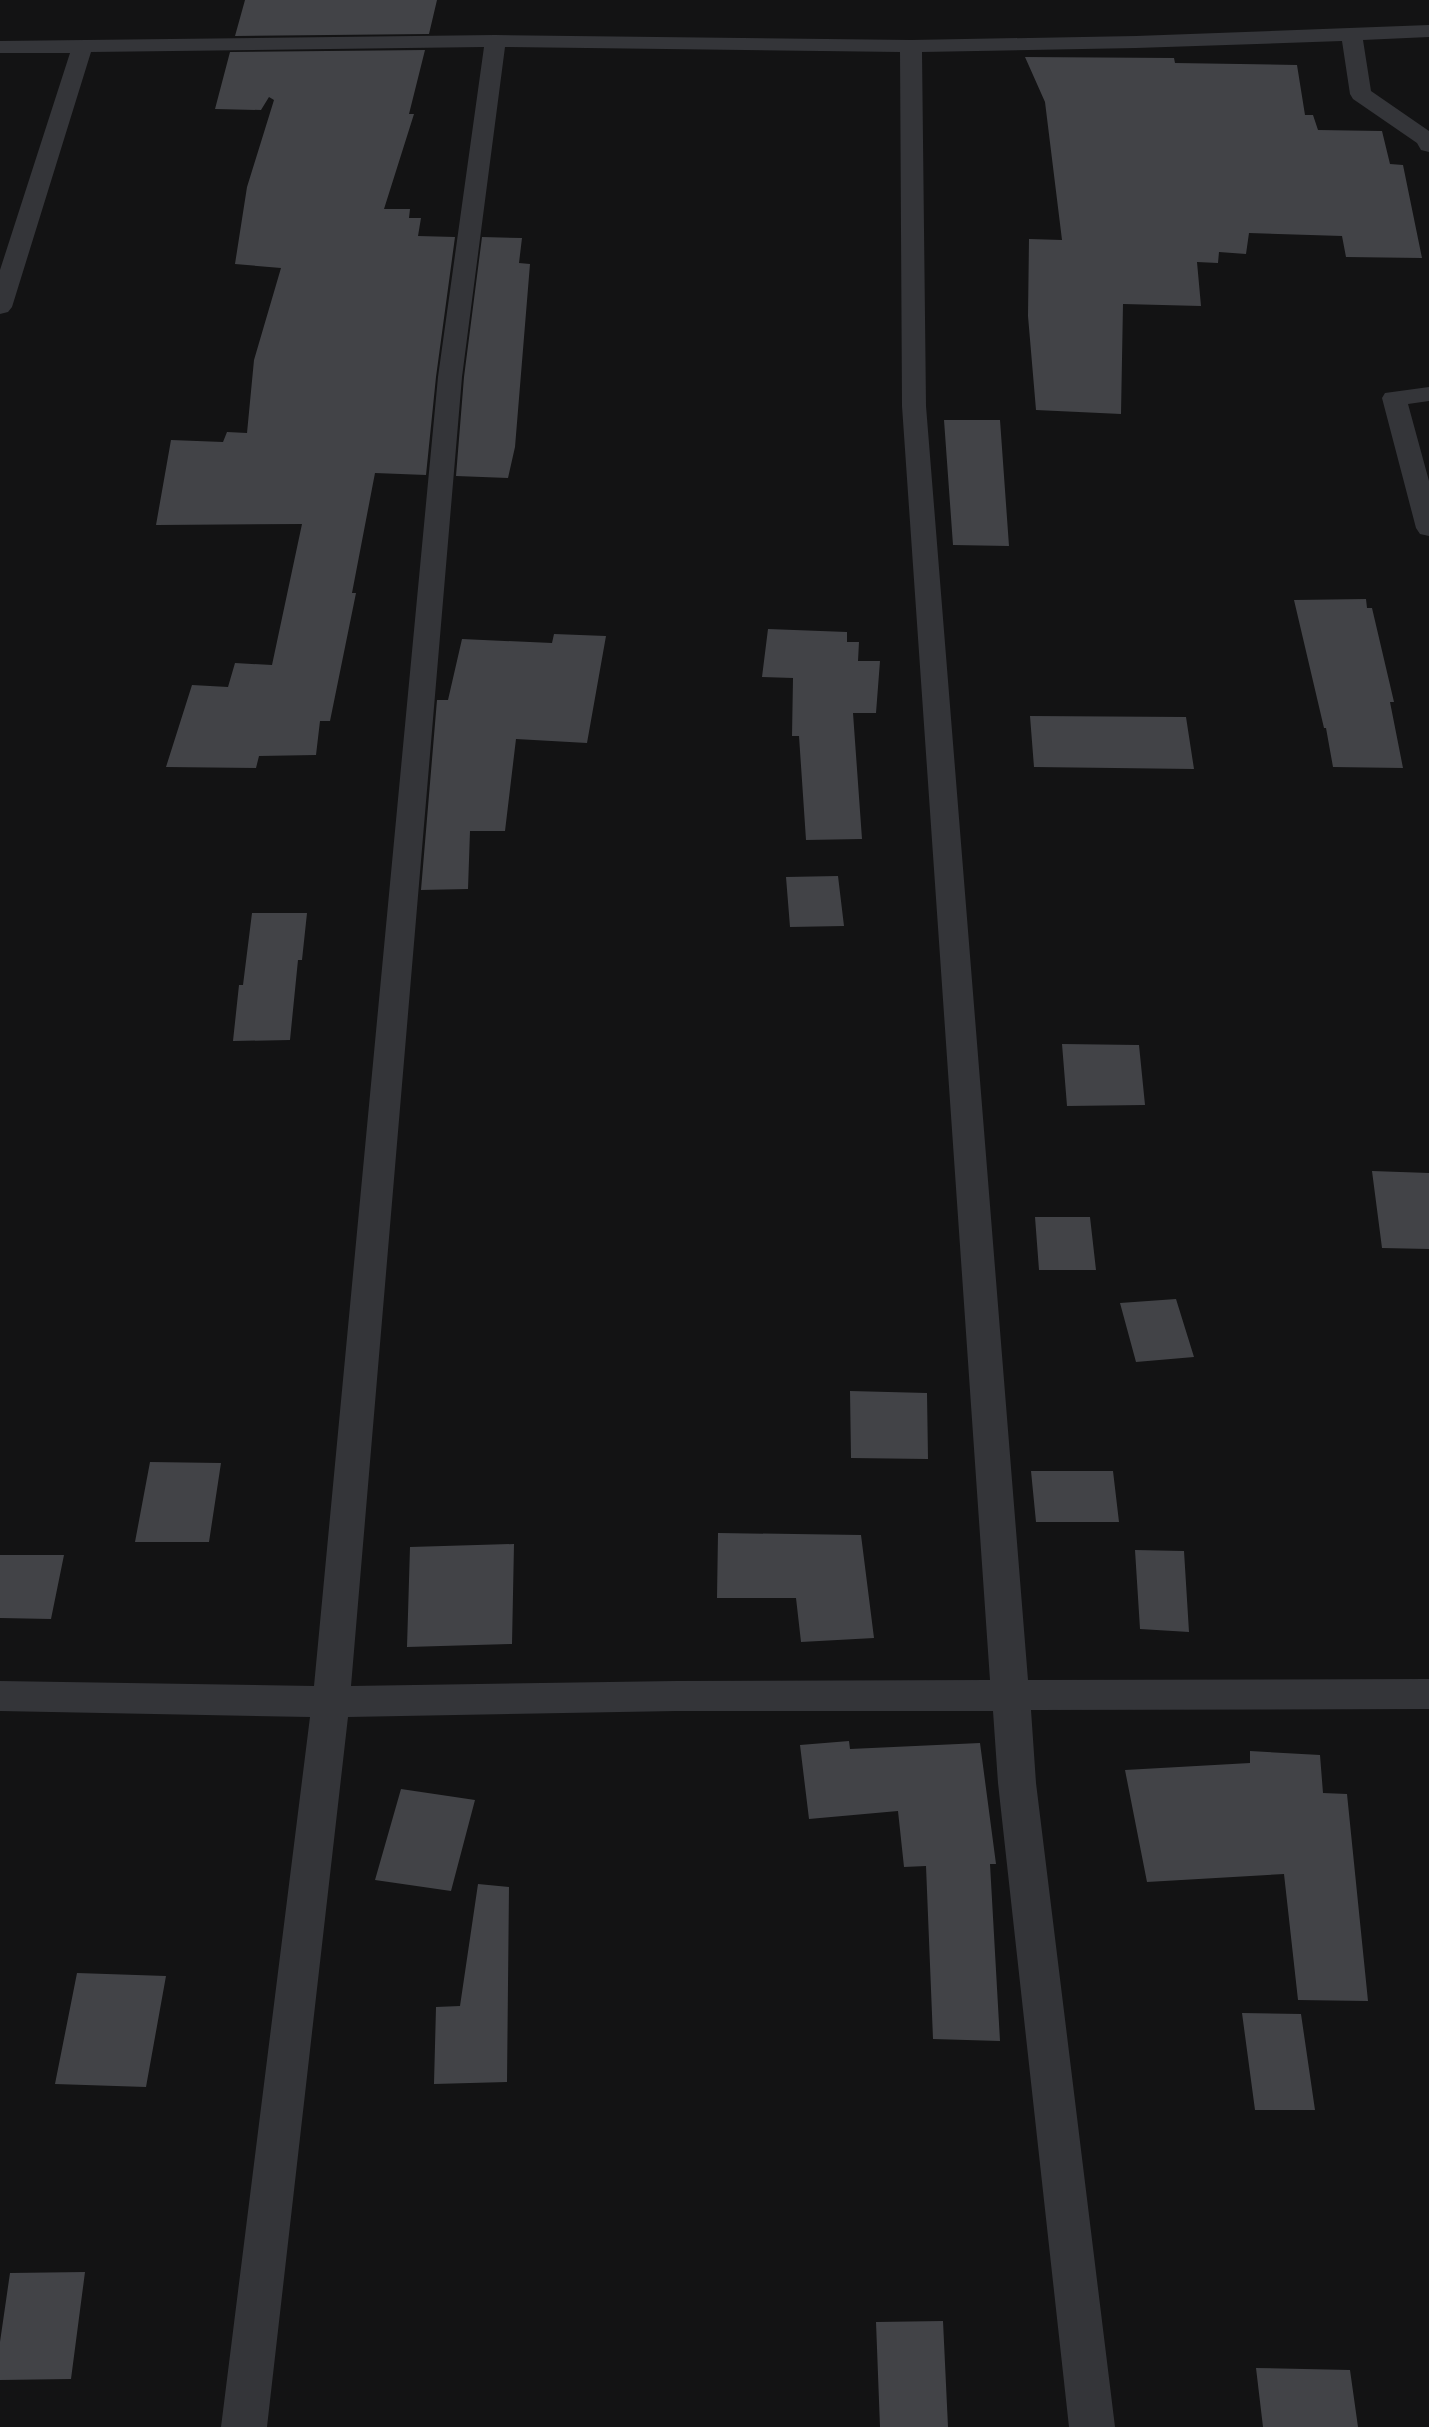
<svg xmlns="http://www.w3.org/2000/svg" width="1429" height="2427" font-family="Commissioner,sans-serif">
	<rect width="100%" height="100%" fill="#131314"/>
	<path fill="#424347" d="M245,0H437L429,34L235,36Z
		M425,50L409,114H414L384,209H410L409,218H421L418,236L455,237L436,377L426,475L375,473L352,593H356L330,721H320L316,755L259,756L256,768L166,767L192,685L228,687L235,663L272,665L302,524L156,525L171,440L223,442L227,432L247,433L254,360L281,268L235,264L247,187L274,100L269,97L261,110L215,109L230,52Z
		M1025,57L1174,58L1175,63L1297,65L1305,115H1313L1318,130L1382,131L1390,164L1403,165L1422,258L1346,257L1342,236L1249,233L1246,254L1219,252L1218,263L1197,262L1201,306L1123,304L1121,414L1036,410L1028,316L1029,239L1062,240L1045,102Z
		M482,237L522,238L519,263L530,264L515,447L508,478L456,476L464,377Z
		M944,420H1000L1009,546L953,545Z
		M1366,599L1367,608H1372L1394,702H1390L1403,768L1333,767L1326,728H1324L1294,600Z
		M768,629L847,632V642H859L858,661H880L876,713H853L862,839L806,840L799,736H792L793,678L762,677Z
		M554,634L606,636L587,743L516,739L505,831H470L468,889L421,890L437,700H448L462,639L552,643Z
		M1030,716L1186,717L1194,769L1034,767Z
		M838,876L844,926L790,927L786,877Z
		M252,913H307L302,960H298L290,1040L233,1041L239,985H243Z
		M1062,1044L1139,1045L1145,1105L1067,1106Z
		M1372,1171L1429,1173V1249L1382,1248Z
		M1035,1217H1090L1096,1270H1039Z
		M1176,1299L1194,1357L1136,1362L1120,1303Z
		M850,1391L927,1393L928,1459L851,1458Z
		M150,1462L221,1463L209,1542H135Z
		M1031,1471H1113L1119,1522H1036Z
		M718,1533L861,1535L874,1638L801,1642L796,1598H717Z
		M514,1544L512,1644L407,1647L410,1547Z
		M1135,1550L1184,1551L1189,1632L1140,1629Z
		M0,1555H64L51,1619L0,1618Z
		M849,1741L850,1749L980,1743L996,1864H990L1000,2041L933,2039L926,1866L904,1867L898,1811L809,1819L800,1745Z
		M1250,1751L1320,1755L1323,1793L1347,1794L1368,2001L1298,2000L1284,1874L1147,1882L1125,1770L1250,1763Z
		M401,1789L475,1800L451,1891L375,1880Z
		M478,1884L509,1887L507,2082L434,2084L436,2007L460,2006Z
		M77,1973L166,1976L146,2087L55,2084Z
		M1242,2013L1301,2014L1315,2110H1255Z
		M85,2272L71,2379L0,2380V2342L10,2273Z
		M943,2321L948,2427H880L876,2322Z
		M1256,2368L1350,2370L1358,2427H1263Z"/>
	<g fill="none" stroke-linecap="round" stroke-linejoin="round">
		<path fill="#343539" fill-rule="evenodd" d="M1429,25V37L1363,40L1371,91L1429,131V152L1421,150L1417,143L1353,99L1350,94L1342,41L1136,48L922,52L926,406L1028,1680L1429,1679V1709L1031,1710L1036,1783L1115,2427H1069L998,1783L993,1711H676L348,1717L267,2427H221L310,1717L0,1711V1681L314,1686L438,377L484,47L91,52L12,307L8,312L0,314V270L70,53H0V41L495,35L911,40L1136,36ZM505,47L900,52L902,406L990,1680L676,1681L351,1686L462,377Z
			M1429,387V401L1408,404L1429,481V536L1420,534L1416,528L1382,398L1385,393Z"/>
	</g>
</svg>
